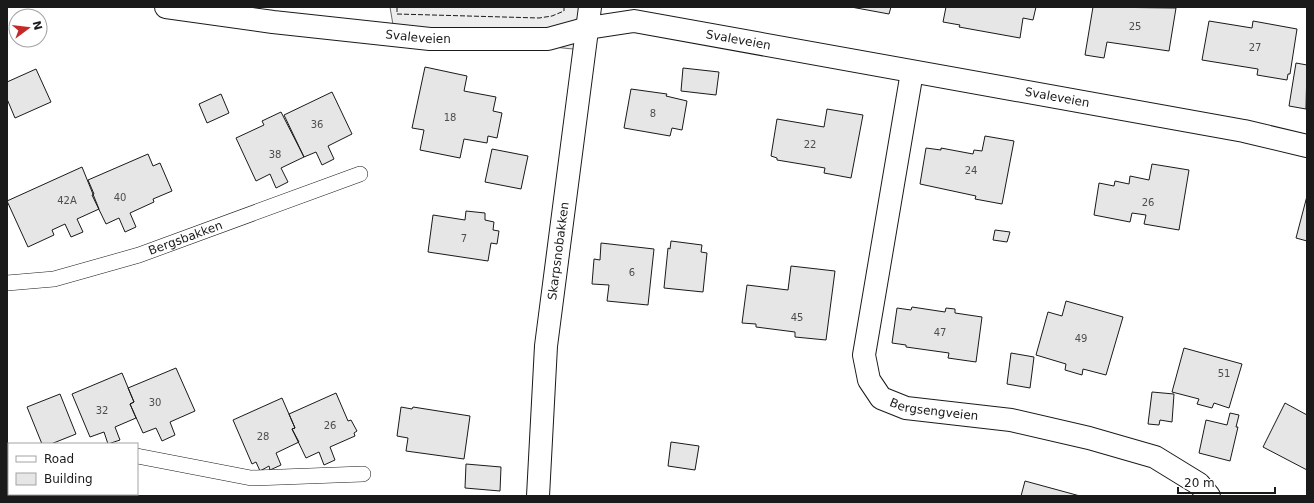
<svg xmlns="http://www.w3.org/2000/svg" width="1314" height="503" font-family="'DejaVu Sans',sans-serif">
	<rect width="100%" height="100%" fill="#fff"/>
	<path fill="#ededed" stroke="#6a6a6a" d="M390,7H593L583,50L394,31Z"/>
	<path fill="#e6e6e6" stroke="#1a1a1a" d="M851,7H891L889,14Z
		M946,7H1036L1033,20L1023,18L1020,38L959,27L960,25L943,22Z
		M1093,7L1176,8L1169,51L1107,42L1104,58L1085,55Z
		M1209,21L1252,28L1253,21L1297,29L1290,74H1288L1287,80L1257,75L1258,69L1202,60Z
		M1296,63L1307,65L1306,109L1289,106Z
		M425,67L467,76L464,91L496,97L493,111L502,113L497,138L488,136L487,143L464,139L460,158L420,150L424,130L412,128Z
		M683,68L719,72L716,95L681,91Z
		M36,69L51,102L15,118L7,99V82Z
		M631,89L667,94L666,96L687,101L682,130L672,128L670,136L624,128Z
		M332,92L352,134L328,146L334,159L322,165L316,152L304,157L284,115Z
		M221,94L229,113L207,123L199,104Z
		M827,109L863,115L851,178L824,173L825,168L777,160V158L771,156L777,119L824,127Z
		M281,112L304,157L281,168L288,182L276,188L270,174L256,181L236,138L264,125L262,121Z
		M985,136L1014,141L1002,204L975,199L976,196L920,184L926,148L941,150V148L973,154L974,150L982,151Z
		M492,149L528,156L521,189L485,182Z
		M148,154L153,166L160,163L172,191L153,199L154,202L130,213L136,227L125,232L119,218L106,224L92,195L94,194L88,180Z
		M1152,164L1189,170L1179,230L1144,224L1146,215L1132,213L1130,222L1094,215L1099,183L1114,186L1115,181L1129,184L1130,176L1149,180Z
		M82,167L99,209L77,219L83,232L71,237L65,224L52,230L54,235L28,247L7,201Z
		M1307,196V241L1296,238Z
		M466,211L485,213V220L494,222L493,230L499,231L497,244L491,243L488,261L428,252L433,215L465,220Z
		M995,230L1010,232L1007,242L993,240Z
		M671,241L702,245L701,252L707,253L703,292L664,288L668,248L670,249Z
		M601,243L654,249L648,305L607,301L609,285L592,284L594,259L600,260Z
		M791,266L835,271L826,340L795,337V332L756,327V324L742,323L747,285L788,290Z
		M1066,301L1123,317L1106,375L1083,369L1082,375L1065,370L1066,364L1036,355L1048,312L1062,316Z
		M912,307L945,312L946,308L955,309V313L982,317L976,362L948,358L949,353L906,347V345L892,343L897,308L911,310Z
		M1184,348L1242,364L1229,408L1214,403L1212,408L1197,404L1199,399L1172,392Z
		M1011,353L1034,357L1030,388L1007,384Z
		M176,368L195,411L170,422L175,435L162,441L156,428L143,433L130,404L134,402L128,388Z
		M122,373L134,402L130,404L136,418L115,427L120,440L108,444L104,432L90,437L72,394Z
		M1152,392L1174,394L1172,422L1160,420L1159,425L1148,424Z
		M336,393L348,421L351,420L357,431L354,433L355,436L330,447L335,460L324,465L319,452L306,458L292,429L295,428L289,414Z
		M60,394L76,434L51,444H42L27,407Z
		M282,398L295,428L292,429L299,442L276,453L281,465L270,470L269,466L260,471L256,462L252,464L233,420Z
		M1285,403L1307,415V470L1263,447Z
		M401,407L412,409L413,407L470,416L464,459L406,451L408,438L397,436Z
		M1230,413L1239,415L1236,427H1238L1230,461L1199,453L1206,420L1227,425Z
		M671,442L699,446L695,470L668,466Z
		M466,464L501,467L500,491L465,488Z
		M1025,481L1080,496H1021Z"/>
	<g fill="none" stroke-linecap="round" stroke-linejoin="round">
		<defs>
			<g id="lane">
				<path id="s1" d="M7,283L54,279L139,255L360,174"/>
				<path d="M137,456L251,478L363,474"/>
				<path d="M7,480L9,479"/>
			</g>
			<g id="street">
				<path id="s2" d="M166,7L273,22L430,39H548L588,28L634,21L1244,131L1307,146"/>
				<path id="s3" d="M912,72L864,355L869,380L881,398L906,408L1011,420L1089,438L1155,457L1199,484L1209,496"/>
				<path id="s4" d="M538,496L546,346L590,7"/>
			</g>
		</defs>
		<use href="#lane" stroke="#1a1a1a" stroke-width="16"/>
		<use href="#street" stroke="#1a1a1a" stroke-width="24"/>
		<use href="#lane" stroke="#fff" stroke-width="15"/>
		<use href="#street" stroke="#fff" stroke-width="22"/>
		<path stroke="#1a1a1a" stroke-width="1" stroke-dasharray="5 2" stroke-linecap="butt" d="M397,7V14L539,18L552,16L564,11V7"/>
	</g>
	<g text-anchor="middle" stroke-width="3" stroke-linejoin="round" paint-order="stroke">
		<g font-size="10" fill="#4d4d4d">
			<text x="1135" y="30">25</text>
			<text x="1255" y="51">27</text>
			<text x="653" y="117">8</text>
			<text x="450" y="121">18</text>
			<text x="317" y="128">36</text>
			<text x="810" y="148">22</text>
			<text x="275" y="158">38</text>
			<text x="971" y="174">24</text>
			<text x="120" y="201">40</text>
			<text x="67" y="204">42A</text>
			<text x="1148" y="206">26</text>
			<text x="464" y="242">7</text>
			<text x="632" y="276">6</text>
			<text x="797" y="321">45</text>
			<text x="940" y="336">47</text>
			<text x="1081" y="342">49</text>
			<text x="1224" y="377">51</text>
			<text x="155" y="406">30</text>
			<text x="102" y="414">32</text>
			<text x="330" y="429">26</text>
			<text x="263" y="440">28</text>
		</g>
		<g font-size="12" fill="#1a1a1a" stroke="#fff">
			<text dy="4" stroke="none"><textPath href="#s2" startOffset="254">Svaleveien</textPath></text>
			<text dy="4" stroke="none"><textPath href="#s2" startOffset="578">Svaleveien</textPath></text>
			<text dy="4" stroke="none"><textPath href="#s2" startOffset="902">Svaleveien</textPath></text>
			<text dy="4" stroke="none"><textPath href="#s1" startOffset="185">Bergsbakken</textPath></text>
			<text dy="4" stroke="none"><textPath href="#s4" startOffset="246">Skarpsnobakken</textPath></text>
			<text dy="4" stroke="none"><textPath href="#s3" startOffset="389">Bergsengveien</textPath></text>
		</g>
	</g>
	<rect width="1314" height="503" fill="none" stroke="#1a1a1a" stroke-width="16"/>
	<rect x="8" y="443" width="130" height="52" fill="#ffffff" stroke="#a3a3a3"/>
	<rect x="16" y="456" width="20" height="6" fill="#ffffff" stroke="#a3a3a3"/>
	<text x="44" y="463" font-size="12" fill="#1a1a1a">Road</text>
	<rect x="16" y="473" width="20" height="12" fill="#e6e6e6" stroke="#a3a3a3"/>
	<text x="44" y="483" font-size="12" fill="#1a1a1a">Building</text>
	<g transform="translate(28 28) rotate(75)"><circle r="19" fill="#ffffff" stroke="#a3a3a3"/>
	<path d="M0-3L7 15L0 10L-7 15Z" fill="#c62828"/>
	<text y="-6" font-size="11" font-weight="bold" text-anchor="middle" fill="#1a1a1a">N</text>
	</g>
	<path d="M1178 487v6h97v-6" fill="none" stroke="#1a1a1a" stroke-width="2"/>
	<text x="1184" y="487" font-size="12" fill="#1a1a1a" stroke="#ffffff" stroke-width="3" paint-order="stroke">20 m</text>
</svg>
